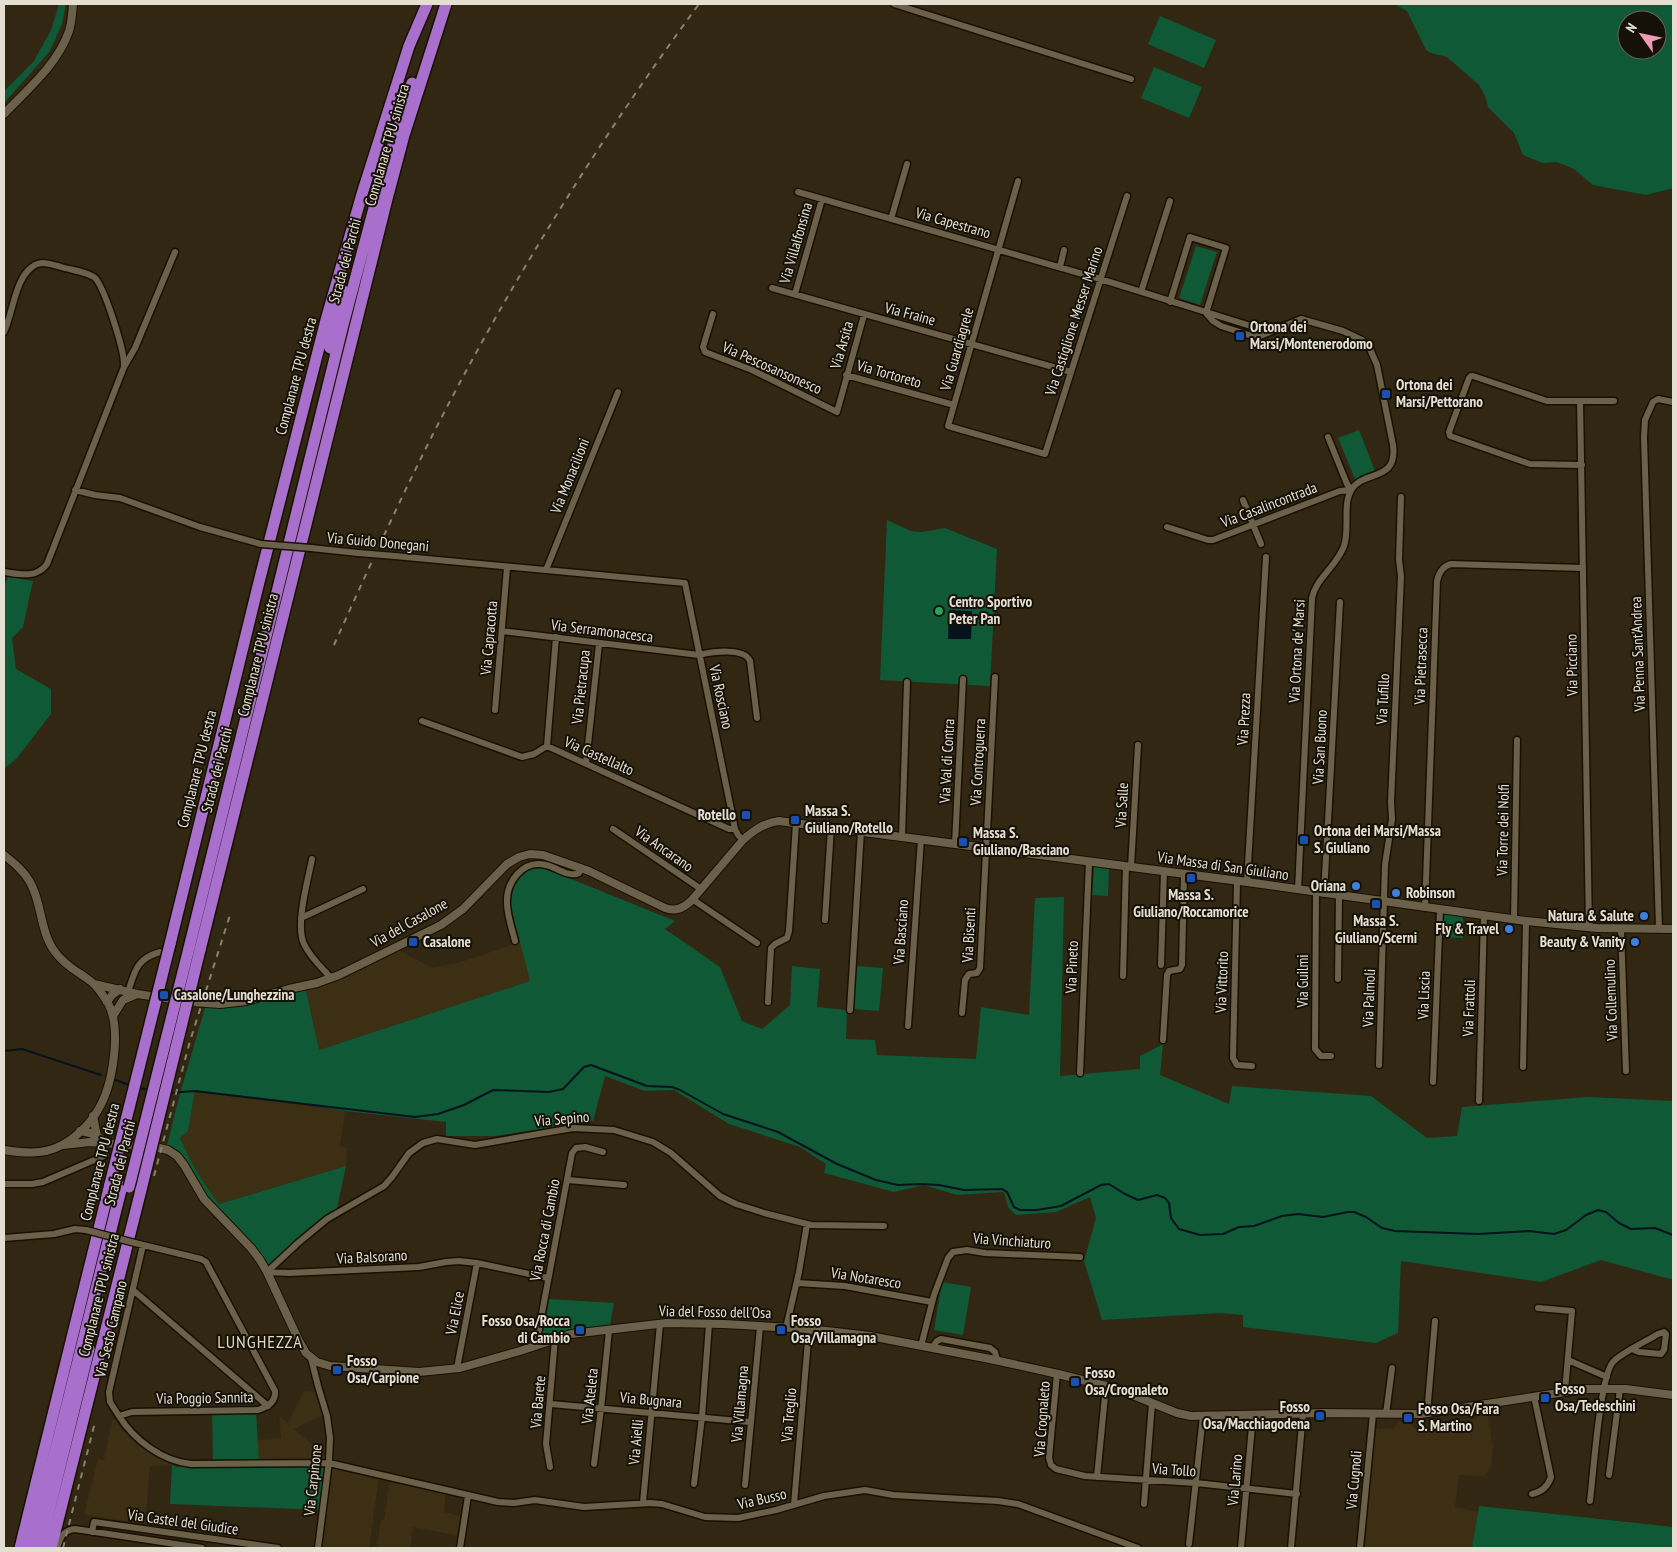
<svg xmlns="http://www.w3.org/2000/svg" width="1677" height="1552" font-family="'PT Sans Narrow',sans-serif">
	<rect width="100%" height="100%" fill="#312712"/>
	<path fill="#3c2f13" d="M520,942L530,981L319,1050L305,986L396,948L432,968L461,962Z
		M195,1091L345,1111L340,1146L347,1148L346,1166L219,1204L209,1191L185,1151L180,1138L188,1131Z
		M304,1391L318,1392L325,1414L294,1429L328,1458L327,1461H258V1440L281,1438L279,1416L288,1423Z
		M1486,1407L1493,1447L1491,1467L1484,1477L1459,1475L1455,1507L1478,1512L1472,1548H1365L1374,1428L1394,1429L1398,1422L1410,1421L1414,1428L1477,1419L1482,1408Z
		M115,1419L122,1430L172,1465L150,1466L145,1524L84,1515L98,1459L104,1460L112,1421Z
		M330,1465L379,1476L369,1548H320Z
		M390,1478L446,1492L444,1512L463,1517L460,1536L413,1527L410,1548H376L381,1520H384Z"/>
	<path fill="#0f5937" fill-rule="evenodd" d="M59,4H66L62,24L50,51L4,103V91L34,61L51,30Z
		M1394,4H1673V188L1646,195L1593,185L1574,169L1557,162L1543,163L1523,155L1514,133L1488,107L1485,96L1479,85L1447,57L1431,53L1426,50L1407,11ZM1627,20H1657V50H1627Z
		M1160,16L1216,40L1204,68L1148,44Z
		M1154,67L1202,87L1189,118L1141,98Z
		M1196,246L1217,252L1200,305L1179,298Z
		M1359,430L1375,471L1355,479L1338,438Z
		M887,520L911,531L922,532L945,528L997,549L990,686L880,680Z
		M8,577L33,581L23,627L12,638L16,669L51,689V714L17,758L4,769V586Z
		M547,865L564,876L675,921L665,929L720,967L742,1021L762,1029L790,1005L792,966L820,969L817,1007L847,1010L846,1039L875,1040L877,1055L976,1059L981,1007L1029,1015L1035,898L1064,897L1060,1076L1140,1069V1056L1163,1044L1160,1075L1229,1104L1232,1086L1371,1096L1427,1138L1457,1136L1462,1107L1588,1097L1673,1101V1279H1670L1601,1260L1541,1282L1401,1261L1398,1333L1376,1343L1243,1327V1315L1221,1313L1102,1320L1084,1261L1096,1218L1090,1197L1056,1212L1016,1215L1008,1207L1004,1192L957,1195L924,1185L894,1192L824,1173L826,1164L800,1147L729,1124L674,1090L645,1091L605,1076L593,1121L495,1136H446V1122L345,1111L279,1100L195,1091L188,1131L180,1138C190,1162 204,1184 219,1204L346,1166L336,1213L267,1272L217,1213L186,1167L166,1149L179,1097L206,1004H211L305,986L319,1050L530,981L509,900L521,871Z
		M1094,867H1109L1108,896L1092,895Z
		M1441,914L1463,916V938L1440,937Z
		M856,966L883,968L879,1011L853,1009Z
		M942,1282L971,1287L963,1335L934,1330Z
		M549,1299L614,1303L610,1325L572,1329L544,1337L542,1336Z
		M256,1411L259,1461H327L321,1510L170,1504L172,1465L177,1467H213L212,1412Z
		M1479,1506L1673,1527V1548H1472Z"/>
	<path fill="#07131c" d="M949,610L972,611L971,639H948Z"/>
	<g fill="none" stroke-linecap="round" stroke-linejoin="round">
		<path stroke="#07131c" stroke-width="2" d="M4,1051L22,1049L101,1075
			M113,1079L129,1085
			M139,1088L149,1090
			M168,1093L195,1091L415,1117L438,1114L464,1105L493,1090L549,1092L563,1089L584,1067L591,1065L647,1086L672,1087L680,1090L723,1114L778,1132L837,1164L876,1180L898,1185L921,1184L939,1185L964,1190L1002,1189L1007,1192L1014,1207L1020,1210H1037L1061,1206L1101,1185L1109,1184L1125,1194L1138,1200L1157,1195L1165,1198L1169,1203L1171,1218L1179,1229L1200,1235L1223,1234L1239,1227L1254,1226L1282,1216L1298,1214L1323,1217L1348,1212H1354L1366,1217L1382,1228L1395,1231L1478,1234L1529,1231L1554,1234L1566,1230L1586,1215L1598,1210L1606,1212L1619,1223L1631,1229L1655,1228L1673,1235"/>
		<defs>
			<path id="minor" d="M894,4L1131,79
				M1018,181L948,426L1045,454L1127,196
				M798,192L1100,279L1270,332
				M891,219L907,164
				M1060,267L1064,250
				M772,288L1071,372
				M1141,292L1170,201
				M795,294L822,199
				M1170,302L1190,237L1226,248L1206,313
				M1206,313L1213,321L1221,326L1252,336H1260L1270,332L1301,319L1343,331L1362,340L1370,349L1377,365L1393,445C1398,482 1364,470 1352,489C1342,503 1350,529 1344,546C1337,566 1316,578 1312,598L1298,890
				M713,314L703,347L705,352L752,370L837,412L864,315
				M4,332C13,313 15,279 32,267C41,260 51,264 61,267C71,270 84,271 94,277C104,285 125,352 124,366
				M846,375L954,405
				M1580,401L1589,928
				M1328,437L1347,484L1351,490
				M1582,465L1530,464L1450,436L1449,432L1469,378L1471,376H1473L1547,401H1614
				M75,490L95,495L120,498L200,527L261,544
				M1243,500L1261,544
				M1167,527L1208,540H1213L1340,491L1351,490
				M311,548L358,553
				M395,556L685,583L735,829L738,835L743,840
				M546,570L618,392
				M4,572C20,574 36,579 47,564L124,367L135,348L175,252
				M502,631L699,655C712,652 744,647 750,661L757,718
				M495,710L507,568
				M422,721L522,757L534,754L547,746L729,829H735
				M547,746L556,637
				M586,763L599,644
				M613,829L701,889
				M902,837L907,682
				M955,844L963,679
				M312,859C308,880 295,925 304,944C310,957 322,968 331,978
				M1131,867L1138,745
				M1237,882L1233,1058L1237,1065L1252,1066
				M1247,882L1266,557
				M1316,893L1315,1049L1321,1056H1331
				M1324,894L1340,602
				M692,899L757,943
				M1425,908L1437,581C1439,572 1443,566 1451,564L1583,568
				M301,918L363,889
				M825,920L831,828
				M1514,920L1517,740
				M1621,929L1626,1071
				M1659,929L1644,437L1645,420L1653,402L1658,399L1673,402
				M515,941C512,929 507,915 507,903C506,882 523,859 546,865C556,867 569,878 579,873L581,868
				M1161,965L1164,871
				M1123,976L1126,866
				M1338,979L1339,896
				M128,992C135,971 136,959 160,952
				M768,1002L771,948L775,944L787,938L789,931L796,823
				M850,1010L861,831
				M962,1013L965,980L969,974L977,973L980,968L995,677
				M908,1026L921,839
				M1163,1040L1167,975L1169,971L1180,969L1182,965L1184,874
				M1379,1065L1385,865L1392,819L1391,802L1401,576L1399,560L1401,497
				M1523,1067L1526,921
				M1080,1073L1089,862
				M1433,1082L1440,910
				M1479,1101L1484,916
				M568,1180L624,1185
				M4,1184H32L43,1182L106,1155
				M4,1238L54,1234L75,1229L86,1230
				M135,1243L201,1259L206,1262L275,1391C276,1402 268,1407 258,1410L132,1412L119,1416C134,1440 162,1461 191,1464L329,1463L498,1502L514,1503L535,1500L584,1507L651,1503L662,1504L705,1517L738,1518L776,1510L824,1496L865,1490L893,1495L998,1501L1018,1504L1138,1548
				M267,1272L298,1243L327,1219L384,1186L392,1177L409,1153L423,1143L437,1139L475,1145L573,1128L614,1130L653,1142L671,1153L720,1196L736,1204L764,1213L811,1225L884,1226
				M267,1272L289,1273L419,1267L446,1262L459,1261L477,1263L548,1278
				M797,1283L845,1286L932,1302
				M133,1290L268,1406
				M1538,1308L1572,1311L1565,1391
				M786,1328L799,1272L807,1224
				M536,1345L572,1153L576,1148L585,1147L603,1152
				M921,1346L934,1295L948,1258L953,1252L967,1250L985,1253L1080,1257
				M932,1348L937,1341L941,1339L990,1348L995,1352L997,1360
				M311,1358L318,1386L327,1416L330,1438L329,1461L318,1548
				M1568,1360L1607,1377
				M457,1368L477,1263
				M1057,1374L1049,1458L1051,1465L1056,1469L1085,1476L1196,1483L1297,1494
				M551,1404L750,1422
				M1386,1414L1392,1368
				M1427,1414L1435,1321
				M119,1416L110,1402L109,1392L143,1245
				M594,1464L601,1409L609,1330
				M550,1467L546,1444L555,1339
				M1609,1475L1620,1389
				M1097,1477L1106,1386
				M694,1484L702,1417L709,1324
				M745,1485L760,1327
				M1532,1494C1542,1492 1548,1486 1551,1477L1534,1396
				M1590,1501C1593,1477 1600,1376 1613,1362C1621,1353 1647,1341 1658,1334L1664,1332L1666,1334L1664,1350L1661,1354L1639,1352L1632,1349
				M643,1502L660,1324
				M794,1504L809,1329
				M1144,1504L1152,1403
				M92,1532L94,1522L278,1548
				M1189,1544L1203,1416
				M57,1548C60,1538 63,1530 75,1529L202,1548
				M460,1548L468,1496
				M1241,1548L1253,1415
				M1291,1548L1303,1413
				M1360,1548L1373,1414"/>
			<path id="tertiary" d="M4,114C27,90 58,64 69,31C72,22 72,13 73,4
				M4,855C14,863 24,871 30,882C41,901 40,925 50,944C57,958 69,967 82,975C86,978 91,981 94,984C99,989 104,997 108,1003C122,1029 113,1085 98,1110C90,1124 75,1139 60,1146C43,1155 22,1153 4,1150
				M94,984L137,994L192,1002L220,1004L246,1001L289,989L317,983L339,975L441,925L463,909L507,864L519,857L530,854L543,855L589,871L665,908C676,912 683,908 691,901L743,840C754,830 764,823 779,821L1247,882L1526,921L1597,928L1673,929
				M107,1002L112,995L120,989
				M113,1016L123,1000L137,994
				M93,1116L97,1136
				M80,1131L90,1133L108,1142
				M63,1145L90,1142L155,1147L168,1150L177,1156L184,1165L204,1199L251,1248L260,1260L267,1272L299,1341L306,1353L317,1362L330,1366L419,1372L460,1368L520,1351L571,1334L667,1323L724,1324L809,1329L870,1336L990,1359L1058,1374L1118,1389L1177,1413L1191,1416L1325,1413L1421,1414L1585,1389H1626L1673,1395"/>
			<path id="motorway" d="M330,348L344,291
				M170,944L259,582L326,320L362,194L409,46L427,4
				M189,948L343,325L377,197L412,83
				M200,950L387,199L404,135L446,4
				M40,1547L89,1349
				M20,1548L110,1184
				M31,1548L122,1186
				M51,1548L141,1190"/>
		</defs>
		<use href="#minor" stroke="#191000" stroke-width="9"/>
		<use href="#tertiary" stroke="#191000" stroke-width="10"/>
		<use href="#motorway" stroke="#191000" stroke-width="14"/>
		<use href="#minor" stroke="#6b6049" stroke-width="6"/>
		<use href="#tertiary" stroke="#6b6049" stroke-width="8"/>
		<use href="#motorway" stroke="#a96fcc" stroke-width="11"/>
		<path stroke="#898170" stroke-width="2" stroke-dasharray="6 6" stroke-linecap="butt" d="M334,645C365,576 396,508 430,440C507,288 598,141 699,4
			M154,1176L190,1041L230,915
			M63,1548L95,1422"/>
		<defs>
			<path id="minor-bridge" d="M261,544L311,548
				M358,553L395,556
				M86,1230L135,1243"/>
			<path id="motorway-bridge" d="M110,1184L170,944
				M129,1187L189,948
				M141,1190L200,950"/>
		</defs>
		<use href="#minor-bridge" stroke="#191000" stroke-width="9" stroke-linecap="butt"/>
		<use href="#motorway-bridge" stroke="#191000" stroke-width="14" stroke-linecap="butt"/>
		<use href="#minor-bridge" stroke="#6b6049" stroke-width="6"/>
		<use href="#motorway-bridge" stroke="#a96fcc" stroke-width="11"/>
	</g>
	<g fill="#1a4fb4" stroke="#151108" stroke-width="2">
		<rect x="1235" y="331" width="10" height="10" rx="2.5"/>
		<rect x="1381" y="389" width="10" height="10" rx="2.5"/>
		<rect x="741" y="810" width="10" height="10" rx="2.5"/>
		<rect x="790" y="815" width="10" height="10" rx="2.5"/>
		<rect x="1299" y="835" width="10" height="10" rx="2.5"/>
		<rect x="958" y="837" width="10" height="10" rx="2.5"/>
		<rect x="1186" y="873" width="10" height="10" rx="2.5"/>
		<rect x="1371" y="899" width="10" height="10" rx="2.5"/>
		<rect x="408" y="937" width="10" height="10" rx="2.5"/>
		<rect x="159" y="990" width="10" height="10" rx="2.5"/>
		<rect x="575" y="1325" width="10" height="10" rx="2.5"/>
		<rect x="776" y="1325" width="10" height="10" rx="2.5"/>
		<rect x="332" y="1365" width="10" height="10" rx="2.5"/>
		<rect x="1070" y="1377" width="10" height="10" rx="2.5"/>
		<rect x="1540" y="1393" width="10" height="10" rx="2.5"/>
		<rect x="1315" y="1411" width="10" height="10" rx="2.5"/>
		<rect x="1403" y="1413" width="10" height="10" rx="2.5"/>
	</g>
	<circle fill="#2e9e5b" stroke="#151108" stroke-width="2" cx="939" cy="611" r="5"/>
	<g fill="#3f7fe0" stroke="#151108" stroke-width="2">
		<circle cx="1356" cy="886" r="5"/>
		<circle cx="1396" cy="893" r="5"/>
		<circle cx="1644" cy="916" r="5"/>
		<circle cx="1509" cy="929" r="5"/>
		<circle cx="1635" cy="942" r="5"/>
	</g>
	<g text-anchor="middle" stroke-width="4" stroke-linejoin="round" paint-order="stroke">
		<g font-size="15" fill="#e5dfd2" stroke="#151108">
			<text transform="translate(387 145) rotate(-74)" y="5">Complanare TPU sinistra</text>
			<text transform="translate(953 223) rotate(16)" y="5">Via Capestrano</text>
			<text transform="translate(796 243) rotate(-74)" y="5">Via Villalfonsina</text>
			<text transform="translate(345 261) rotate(-75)" y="5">Strada dei Parchi</text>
			<text transform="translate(910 314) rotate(15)" y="5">Via Fraine</text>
			<text transform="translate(1074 321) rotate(-72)" y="5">Via Castiglione Messer Marino</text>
			<text transform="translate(842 345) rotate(-74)" y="5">Via Arsita</text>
			<text transform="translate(957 349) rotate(-74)" y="5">Via Guardiagrele</text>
			<text transform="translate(772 368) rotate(24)" y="5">Via Pescosansonesco</text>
			<text transform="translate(889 374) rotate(16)" y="5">Via Tortoreto</text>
			<text transform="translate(296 376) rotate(-75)" y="5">Complanare TPU destra</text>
			<text transform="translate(570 476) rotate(-68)" y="5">Via Monacilioni</text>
			<text transform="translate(1269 505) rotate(-21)" y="5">Via Casalincontrada</text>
			<text transform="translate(378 542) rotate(5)" y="5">Via Guido Donegani</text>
			<text transform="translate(602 631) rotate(7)" y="5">Via Serramonacesca</text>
			<text transform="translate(489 638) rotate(-85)" y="5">Via Capracotta</text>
			<text transform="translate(1297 651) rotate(-87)" y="5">Via Ortona de' Marsi</text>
			<text transform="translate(1638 654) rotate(-92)" y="5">Via Penna Sant'Andrea</text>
			<text transform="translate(258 655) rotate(-76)" y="5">Complanare TPU sinistra</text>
			<text transform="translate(1572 665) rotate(-91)" y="5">Via Picciano</text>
			<text transform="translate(1421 666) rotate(-88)" y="5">Via Pietrasecca</text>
			<text transform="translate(581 687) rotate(-84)" y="5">Via Pietracupa</text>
			<text transform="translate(721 697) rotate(78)" y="5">Via Rosciano</text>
			<text transform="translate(1383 699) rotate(-87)" y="5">Via Tufillo</text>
			<text transform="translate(1244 719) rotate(-87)" y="5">Via Prezza</text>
			<text transform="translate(1320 747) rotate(-87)" y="5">Via San Buono</text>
			<text transform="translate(599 756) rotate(24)" y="5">Via Castellalto</text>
			<text transform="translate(947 761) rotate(-87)" y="5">Via Val di Contra</text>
			<text transform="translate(978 762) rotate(-87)" y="5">Via Controguerra</text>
			<text transform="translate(197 769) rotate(-76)" y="5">Complanare TPU destra</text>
			<text transform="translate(217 770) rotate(-76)" y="5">Strada dei Parchi</text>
			<text transform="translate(1122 805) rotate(-87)" y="5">Via Salle</text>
			<text transform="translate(1503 830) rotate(-89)" y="5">Via Torre dei Nolfi</text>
			<text transform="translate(664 849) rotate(35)" y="5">Via Ancarano</text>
			<text transform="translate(1223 866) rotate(8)" y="5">Via Massa di San Giuliano</text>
			<text transform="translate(409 923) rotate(-29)" y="5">Via del Casalone</text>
			<text transform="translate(901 932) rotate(-86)" y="5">Via Basciano</text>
			<text transform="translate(969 935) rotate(-87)" y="5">Via Bisenti</text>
			<text transform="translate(1072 967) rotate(-88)" y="5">Via Pineto</text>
			<text transform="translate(1303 981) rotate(-90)" y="5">Via Guilmi</text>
			<text transform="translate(1222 982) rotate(-88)" y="5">Via Vittorito</text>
			<text transform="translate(1424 995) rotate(-88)" y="5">Via Liscia</text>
			<text transform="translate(1369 998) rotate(-88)" y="5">Via Palmoli</text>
			<text transform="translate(1611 1000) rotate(-92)" y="5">Via Collemulino</text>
			<text transform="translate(1469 1008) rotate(-88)" y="5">Via Frattoli</text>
			<text transform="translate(562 1119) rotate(-5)" y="5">Via Sepino</text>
			<text transform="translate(100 1162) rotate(-76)" y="5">Complanare TPU destra</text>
			<text transform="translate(120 1163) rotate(-76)" y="5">Strada dei Parchi</text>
			<text transform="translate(545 1230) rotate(-79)" y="5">Via Rocca di Cambio</text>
			<text transform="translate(1012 1241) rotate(4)" y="5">Via Vinchiaturo</text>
			<text transform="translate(372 1257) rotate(-3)" y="5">Via Balsorano</text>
			<text transform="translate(866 1278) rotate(9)" y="5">Via Notaresco</text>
			<text transform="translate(99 1295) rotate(-76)" y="5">Complanare TPU sinistra</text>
			<text transform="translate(715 1312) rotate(1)" y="5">Via del Fosso dell'Osa</text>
			<text transform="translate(455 1313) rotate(-79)" y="5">Via Elice</text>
			<text transform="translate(111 1329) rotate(-77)" y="5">Via Sesto Campano</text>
			<text transform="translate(590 1396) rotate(-84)" y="5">Via Ateleta</text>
			<text transform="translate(205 1398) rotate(-1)" y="5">Via Poggio Sannita</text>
			<text transform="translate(651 1400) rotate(5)" y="5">Via Bugnara</text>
			<text transform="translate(538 1402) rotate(-85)" y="5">Via Barete</text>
			<text transform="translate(740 1404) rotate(-85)" y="5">Via Villamagna</text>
			<text transform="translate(789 1415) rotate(-85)" y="5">Via Treglio</text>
			<text transform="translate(1042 1419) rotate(-86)" y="5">Via Crognaleto</text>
			<text transform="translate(636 1442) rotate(-85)" y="5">Via Aielli</text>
			<text transform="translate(1174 1470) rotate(4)" y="5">Via Tollo</text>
			<text transform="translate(313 1480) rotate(-84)" y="5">Via Carpinone</text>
			<text transform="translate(1235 1480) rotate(-85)" y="5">Via Larino</text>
			<text transform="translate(1354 1480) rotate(-85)" y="5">Via Cugnoli</text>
			<text transform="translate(762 1499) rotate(-13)" y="5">Via Busso</text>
			<text transform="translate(183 1522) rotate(8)" y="5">Via Castel del Giudice</text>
		</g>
		<g font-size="15" font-weight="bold" fill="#e5dfd2" stroke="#151108" text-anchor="start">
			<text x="1250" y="332">Ortona dei<tspan x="1250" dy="17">Marsi/Montenerodomo</tspan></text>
			<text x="1396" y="390">Ortona dei<tspan x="1396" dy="17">Marsi/Pettorano</tspan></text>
			<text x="949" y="607">Centro Sportivo<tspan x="949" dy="17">Peter Pan</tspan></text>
			<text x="805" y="816">Massa S.<tspan x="805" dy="17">Giuliano/Rotello</tspan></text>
			<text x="736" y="820" text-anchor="end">Rotello</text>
			<text x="1314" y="836">Ortona dei Marsi/Massa<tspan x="1314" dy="17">S. Giuliano</tspan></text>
			<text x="973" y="838">Massa S.<tspan x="973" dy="17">Giuliano/Basciano</tspan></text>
			<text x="1346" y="891" text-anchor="end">Oriana</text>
			<text x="1406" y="898">Robinson</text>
			<text x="1191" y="900" text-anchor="middle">Massa S.<tspan x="1191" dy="17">Giuliano/Roccamorice</tspan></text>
			<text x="1634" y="921" text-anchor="end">Natura &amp; Salute</text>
			<text x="1376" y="926" text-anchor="middle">Massa S.<tspan x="1376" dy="17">Giuliano/Scerni</tspan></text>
			<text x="1499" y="934" text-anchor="end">Fly &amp; Travel</text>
			<text x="423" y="947">Casalone</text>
			<text x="1625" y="947" text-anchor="end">Beauty &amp; Vanity</text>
			<text x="174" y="1000">Casalone/Lunghezzina</text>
			<text x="570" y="1326" text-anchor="end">Fosso Osa/Rocca<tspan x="570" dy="17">di Cambio</tspan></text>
			<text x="791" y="1326">Fosso<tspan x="791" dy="17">Osa/Villamagna</tspan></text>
			<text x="347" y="1366">Fosso<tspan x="347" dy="17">Osa/Carpione</tspan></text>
			<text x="1085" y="1378">Fosso<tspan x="1085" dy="17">Osa/Crognaleto</tspan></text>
			<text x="1555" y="1394">Fosso<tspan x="1555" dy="17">Osa/Tedeschini</tspan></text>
			<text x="1310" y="1412" text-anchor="end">Fosso<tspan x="1310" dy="17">Osa/Macchiagodena</tspan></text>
			<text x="1418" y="1414">Fosso Osa/Fara<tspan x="1418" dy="17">S. Martino</tspan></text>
		</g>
		<g font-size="18" letter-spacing="1" fill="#e2d6bc" stroke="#151108">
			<text x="260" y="1348">LUNGHEZZA</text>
		</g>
	</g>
	<rect width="1677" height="1552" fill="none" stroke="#e5dfd2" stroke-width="10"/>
	<g transform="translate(1642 35) rotate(303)"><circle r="24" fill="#151108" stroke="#686359"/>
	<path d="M0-4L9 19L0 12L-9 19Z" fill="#f09ab4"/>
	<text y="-8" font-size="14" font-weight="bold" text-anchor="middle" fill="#e5dfd2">N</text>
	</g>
</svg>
